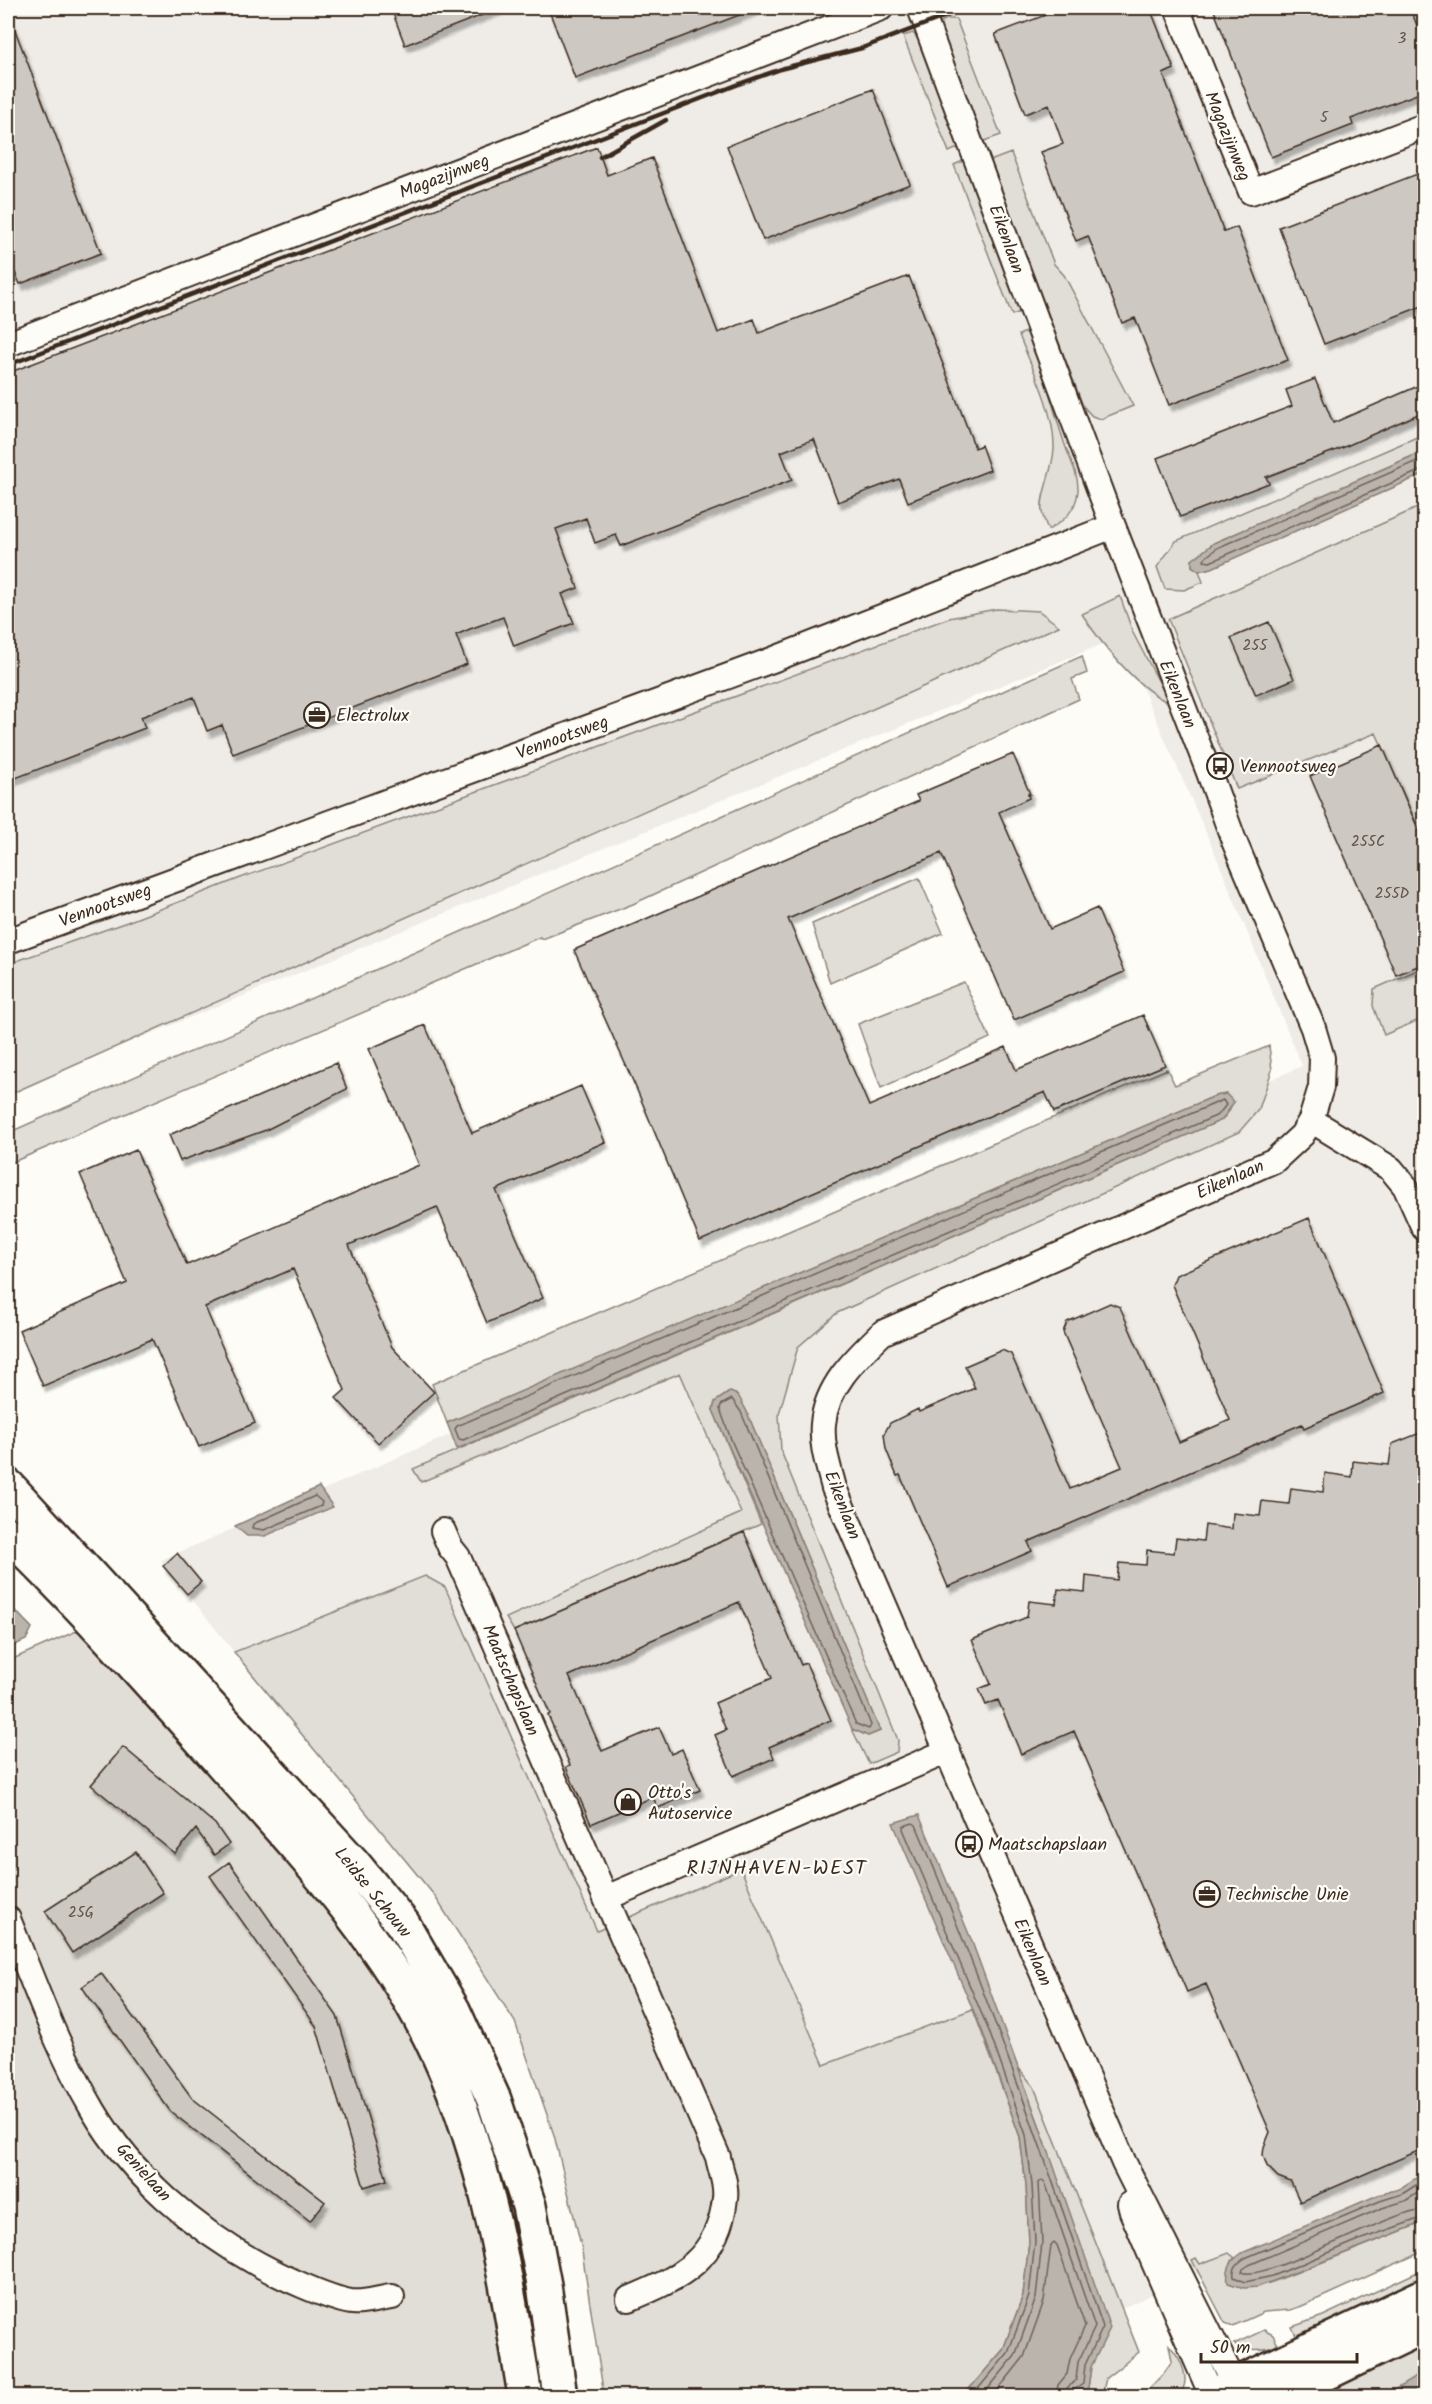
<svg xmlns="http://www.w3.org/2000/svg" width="1432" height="2404" font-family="Kalam,sans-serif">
	<defs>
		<filter id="shadow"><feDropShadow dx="3.5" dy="6" stdDeviation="1.5" flood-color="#0004"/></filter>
	</defs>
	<rect width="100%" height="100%" fill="#fdfcf7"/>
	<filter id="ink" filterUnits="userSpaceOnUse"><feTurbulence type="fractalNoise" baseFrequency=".0167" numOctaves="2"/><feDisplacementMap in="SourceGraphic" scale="12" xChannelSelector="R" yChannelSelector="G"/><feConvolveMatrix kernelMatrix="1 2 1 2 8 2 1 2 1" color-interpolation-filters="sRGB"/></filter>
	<g filter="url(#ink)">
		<path fill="#efece7" d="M8,8H1424V2173L1399,2189L1378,2195L1254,2248L1048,2342L973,2009L824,2065L741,1869L597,1931L445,1587L424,1576L234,1652L161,1560L1302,1066L1214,851L1120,637L8,1092Z"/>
		<path fill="#e1ded7" stroke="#8e847a" stroke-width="1.5" d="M947,19H956L1001,135L984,141L980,135L940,32L941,22Z
			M913,33L918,39L960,147L949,152L903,36Z
			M1011,153L1054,264L1064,275L1133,406L1101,419L1092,416L1083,406L990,161Z
			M965,160L1023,311L1012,315L954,165Z
			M1030,330C1043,367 1052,405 1064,442C1069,458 1079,474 1078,491C1076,511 1064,521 1048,530C1046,524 1043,518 1042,512C1039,497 1055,466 1054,445C1053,407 1032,369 1019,335Z
			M1424,434V451L1214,543L1192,560V566L1199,571L1203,582L1184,590L1165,589L1157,567L1176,541Z
			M1424,505V840L1376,733L1237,789L1168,619Z
			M1120,596L1133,633L1170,703C1139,691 1099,641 1082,614Z
			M996,609L1039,611L1059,626L8,1095V964L127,922L238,879L949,618Z
			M1082,656L1087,673L1072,679L1079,699L633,904L542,939L540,937L8,1164V1133Z
			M919,878L943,933L830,983L812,924Z
			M1424,967V1018L1384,1035L1373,1006L1374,989Z
			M964,982L990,1038L881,1088L858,1024Z
			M1269,1046L1272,1070L1259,1109L1239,1132L837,1313L798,1347L779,1414L781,1451L898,1740L897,1752L869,1764L852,1729L868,1736L880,1731L746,1410L737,1395L729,1392L715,1402L713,1410L761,1524L514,1631L506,1618L741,1513L680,1373L421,1482L413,1469L1222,1120L1230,1110L1226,1094L1215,1096L447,1423L432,1384L1167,1069L1175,1085Z
			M425,1576L445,1587L597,1931L741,1869L824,2065L973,2009L1020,2137L1026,2185L1029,2242L1023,2295L1003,2350L963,2396H604L581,2245L554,2135L515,2022L434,1895L234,1652Z
			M79,1630L185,1742L319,1897L387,1988L427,2067L471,2188L511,2396H17L8,2389V1661Z
			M1018,2067L1034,2087L1139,2352L1106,2378L1102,2396H1075L1088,2388L1091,2367L1046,2144Z
			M1424,2222V2251L1302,2306L1290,2310L1264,2312L1233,2326L1225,2323L1192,2260L1196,2258L1200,2264L1229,2253L1235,2258L1232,2260L1229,2283C1246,2290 1258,2287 1275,2281Z
			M1424,2269V2276L1296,2336L1292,2327L1323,2316Z
			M1264,2330L1273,2335L1278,2345C1267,2351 1247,2351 1234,2344Z
			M1424,2335V2396H1318L1317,2390Z
			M1169,2345C1181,2358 1193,2382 1178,2396H1142L1163,2374L1172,2361Z"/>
		<path fill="#bbb4ad" stroke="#887d74" stroke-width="1.5" d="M1424,451V474L1212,568L1199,571L1192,566V560L1214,543Z
			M1226,1094L1234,1102L1222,1120L457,1449L447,1423L1215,1096Z
			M730,1392L738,1395L746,1410L880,1731L868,1736L852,1729L713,1410L715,1402Z
			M319,1487L333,1507L265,1536H247L235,1526Z
			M8,1603L32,1628L26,1640L8,1648Z
			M919,1815L971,1939L1046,2144L1110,2328L1091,2367L1088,2388L1075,2396H963L1003,2350L1023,2295L1029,2242L1026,2185L1020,2137L983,2033L893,1823Z
			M1424,2173V2222L1258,2287L1244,2288L1228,2283C1226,2268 1230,2261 1242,2253L1378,2195L1399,2189Z
			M1424,2372V2396H1384Z"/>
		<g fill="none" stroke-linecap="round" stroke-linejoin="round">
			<path stroke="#6e6157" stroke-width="1.5" d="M1424,458L1217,548L1205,558L1204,561L1210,562L1424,469
				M1223,1100L1226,1105L1218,1115L463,1440L459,1439L455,1429L457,1426Z
				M732,1399L741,1412L871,1725L869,1729L856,1724L732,1442L720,1409L721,1405Z
				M315,1496L322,1502L321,1506L264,1530L252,1528L253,1524Z
				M1424,2180L1402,2194L1380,2201L1245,2258C1238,2263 1232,2268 1234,2277L1245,2282L1273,2276L1359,2240L1424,2217
				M1424,2189L1405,2201L1382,2208L1249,2265L1243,2269L1242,2272C1262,2284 1390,2211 1424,2209
				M972,2396L1008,2353L1029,2296L1035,2242L1032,2185L1026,2135L989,2031L903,1829L904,1826L913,1823L916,1825C986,1989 1045,2158 1103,2327L1085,2365L1083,2384L1074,2390L1073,2396
				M982,2396L1015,2356L1036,2298L1042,2242L1039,2183L1042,2180L1045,2182L1095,2327L1078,2362L1076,2380L1067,2388L1065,2396
				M993,2396L1024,2357L1044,2301L1051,2245L1054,2242L1057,2245L1085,2326L1070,2359L1067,2374L1058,2385L1056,2396"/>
		</g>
		<path fill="#cdc8c2" stroke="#3b2a1e" stroke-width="1.5" filter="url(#shadow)" d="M391,8H498V9L405,45Z
			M548,8H755V9L575,78Z
			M1064,8H1150L1174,69L1163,74L1224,232L1237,227L1288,360L1169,405L1135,318L1122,323L1088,236L1076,241L1041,152L1063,144L1049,105L1025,114L995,34Z
			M1213,8H1410L1425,45V91L1351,119L1353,125L1271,157Z
			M8,12L101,253L20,284L14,270L8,272Z
			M873,89L910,184L763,240L727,146Z
			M597,147L607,175L652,158L718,333L754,319L759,333L909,276L975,448L981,445L990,470L908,502L899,479L838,502L814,439L781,452L792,480L621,546L616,535L595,543L586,518L556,529L578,588L562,594L574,623L514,646L503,617L470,629L456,635L467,664L233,754L222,725L207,731L194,697L141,717L145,728L8,781V373Z
			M1425,171V305L1324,344L1279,227Z
			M1315,379L1333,423L1425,383V411L1342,448L1266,477L1269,483L1180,517L1157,458L1292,406L1286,390Z
			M1269,622L1294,679L1256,695L1231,638Z
			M1382,745L1425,845V963L1396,975L1310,776Z
			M1013,754L1030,794H1028L1029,798L999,812L1050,929L1097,908L1124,972L1014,1020L941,853L788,919L869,1106L1006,1047L1016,1070L1143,1015L1165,1065L1054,1112L1045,1092L700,1241L637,1090L574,950L919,801L916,795Z
			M425,1025L472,1133L581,1086L605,1142L496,1190L543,1298L487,1323L437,1207L349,1245L392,1347L434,1392L378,1443L336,1398L345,1390L293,1269L205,1307L255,1423L199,1447L152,1339L43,1386L19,1330L127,1283L80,1174L136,1150L187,1265L419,1165L369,1049Z
			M336,1063L347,1089L266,1130L180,1161L169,1135Z
			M1309,1218L1384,1393L1304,1428L1302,1424L1028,1542L1032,1551L948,1587L900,1475L897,1476L886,1449L884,1434L890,1423L918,1409L919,1412L975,1388L965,1366L1002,1350L1011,1354L1070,1489L1122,1467L1063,1332L1067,1322L1110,1303L1120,1307L1179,1442L1230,1420L1172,1285L1176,1275Z
			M1425,1431V2148L1300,2202L1291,2182L1278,2177L1267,2166L1263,2155L1264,2147L1270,2132L1206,1984L1187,1992L1074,1731L1021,1754L998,1700L986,1705L979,1689L991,1684L972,1640L1027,1617L1029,1601L1056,1604L1058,1589L1085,1592L1086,1576L1117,1580L1119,1563L1146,1565L1147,1550L1174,1553L1176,1538L1203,1541L1205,1525L1232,1529L1233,1513L1260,1516L1262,1501L1289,1504L1291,1488L1323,1492L1325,1473L1352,1477L1353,1461L1389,1465L1392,1444Z
			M744,1532L801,1665L806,1663L831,1720L769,1747L774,1758L733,1776L715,1735L726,1730L715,1703L772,1678L739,1602L569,1676L602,1751L659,1727L671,1754L682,1749L700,1790L658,1808L653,1797L591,1824L566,1767L570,1765L548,1715L550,1714L514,1631Z
			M177,1553L201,1582L187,1594L163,1566Z
			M123,1747L215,1824L229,1844L214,1855L196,1829L175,1854L91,1785Z
			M136,1852L163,1893L72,1953L45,1911Z
			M229,1862L337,2016L387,2180L364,2187L316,2026L210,1876Z
			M101,1973L192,2098L325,2202L310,2221L170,2111L82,1987Z"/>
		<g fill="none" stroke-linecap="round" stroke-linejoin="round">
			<defs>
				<path id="street" d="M920,8L1113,526L1208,770L1234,841L1313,1028L1322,1058L1321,1087L1311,1120L1302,1135L1275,1160L882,1333C856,1358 826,1386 823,1424C821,1446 829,1468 834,1488L1124,2163L1241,2396
					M1177,8L1251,192L1424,126
					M8,344L881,8
					M8,941L772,660L1113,526
					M1311,1120L1391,1169L1405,1186L1424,1228
					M443,1531L450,1547L458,1557L478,1603L718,2157C720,2169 727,2185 725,2198C719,2259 680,2278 629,2299
					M606,1898L948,1751
					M8,1919C34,1983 58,2051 93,2110C132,2176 193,2228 258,2264C280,2276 327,2298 351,2302C363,2304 380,2298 392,2297
					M1130,2204L1132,2212L1212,2396"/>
				<path id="secondary" d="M8,1486L353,1863L403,1924L453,2010L494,2100L529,2206L544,2285L560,2396
					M8,1534C85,1609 156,1689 227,1769C307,1858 389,1946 439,2056C488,2163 507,2281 525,2396"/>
				<path id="primary" d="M1212,2396L1424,2296
					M1279,2396L1424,2326"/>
			</defs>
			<use href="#street" stroke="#3b2a1e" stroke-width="28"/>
			<use href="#secondary" stroke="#3b2a1e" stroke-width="38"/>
			<use href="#primary" stroke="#3b2a1e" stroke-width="38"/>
			<use href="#street" stroke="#fdfcf7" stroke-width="24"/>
			<use href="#secondary" stroke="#fdfcf7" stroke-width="33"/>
			<use href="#primary" stroke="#fdfcf7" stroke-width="33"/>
			<path stroke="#3b2a1e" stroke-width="4.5" d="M600,157L666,120
				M8,365L747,81L784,68L862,48L968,8"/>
		</g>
	</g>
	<defs>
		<symbol id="office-ring" viewBox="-11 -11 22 22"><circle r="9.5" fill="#fdfcf7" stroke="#3b2a1e" stroke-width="1.5"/><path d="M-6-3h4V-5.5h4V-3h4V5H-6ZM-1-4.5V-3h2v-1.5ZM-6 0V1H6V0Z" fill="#3b2a1e"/></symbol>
		<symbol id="bus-ring" viewBox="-11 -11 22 22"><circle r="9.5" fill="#fdfcf7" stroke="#3b2a1e" stroke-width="1.5"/><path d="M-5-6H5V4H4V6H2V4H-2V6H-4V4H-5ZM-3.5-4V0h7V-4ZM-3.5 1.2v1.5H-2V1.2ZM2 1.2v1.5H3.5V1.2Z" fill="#3b2a1e"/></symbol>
		<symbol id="shop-ring" viewBox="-11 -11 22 22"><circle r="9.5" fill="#fdfcf7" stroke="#3b2a1e" stroke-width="1.5"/><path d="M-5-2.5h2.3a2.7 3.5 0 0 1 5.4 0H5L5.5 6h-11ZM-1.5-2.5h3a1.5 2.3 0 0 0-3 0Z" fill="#3b2a1e"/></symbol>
	</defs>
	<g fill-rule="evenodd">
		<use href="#office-ring" x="302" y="700" width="30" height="30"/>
		<use href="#bus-ring" x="1205" y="751" width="30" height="30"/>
		<use href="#shop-ring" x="613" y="1787" width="30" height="30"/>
		<use href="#bus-ring" x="954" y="1829" width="30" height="30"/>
		<use href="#office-ring" x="1192" y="1879" width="30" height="30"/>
	</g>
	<g text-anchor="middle" stroke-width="4.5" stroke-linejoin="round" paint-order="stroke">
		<g font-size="15" fill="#605247">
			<text x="1402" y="43">3</text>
			<text x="1324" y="122">5</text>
			<text x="1255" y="650">255</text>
			<text x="1368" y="846">255C</text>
			<text x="1392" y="898">255D</text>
			<text x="81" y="1917">25G</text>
		</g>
		<g font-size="18" fill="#3b2a1e" stroke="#fdfcf7">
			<text transform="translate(1228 136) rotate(68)" y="6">Magazijnweg</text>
			<text transform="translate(444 176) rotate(-21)" y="6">Magazijnweg</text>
			<text transform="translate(1007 239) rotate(70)" y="6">Eikenlaan</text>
			<text transform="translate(1178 694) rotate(68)" y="6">Eikenlaan</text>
			<text transform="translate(562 737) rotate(-20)" y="6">Vennootsweg</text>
			<text transform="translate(105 905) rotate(-20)" y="6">Vennootsweg</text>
			<text transform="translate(1230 1179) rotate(-24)" y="6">Eikenlaan</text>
			<text transform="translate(843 1505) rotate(69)" y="6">Eikenlaan</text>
			<text transform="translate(511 1680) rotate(67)" y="6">Maatschapslaan</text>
			<text transform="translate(373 1892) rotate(51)" y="6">Leidse Schouw</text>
			<text transform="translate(1033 1952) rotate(67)" y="6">Eikenlaan</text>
			<text transform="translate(144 2172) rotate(48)" y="6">Genielaan</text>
		</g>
		<g font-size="18" fill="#3b2a1e" stroke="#fdfcf7" text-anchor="start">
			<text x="336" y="721">Electrolux</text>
			<text x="1240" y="772">Vennootsweg</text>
			<text x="648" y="1798">Otto's<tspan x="648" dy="21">Autoservice</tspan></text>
			<text x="988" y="1850">Maatschapslaan</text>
			<text x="1226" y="1900">Technische Unie</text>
		</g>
		<g font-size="20" letter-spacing="1.5" fill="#3b2a1e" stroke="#fdfcf7">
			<text x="777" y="1874">RIJNHAVEN-WEST</text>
		</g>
	</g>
	<rect width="1432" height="2404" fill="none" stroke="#fdfcf7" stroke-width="30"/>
	<rect x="15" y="15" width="1402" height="2374" fill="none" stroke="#3b2a1e" stroke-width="2" filter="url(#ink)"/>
	<path d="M1201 2353v9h156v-9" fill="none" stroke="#3b2a1e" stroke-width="3"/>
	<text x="1210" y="2353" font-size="18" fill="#3b2a1e" stroke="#fdfcf7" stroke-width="4.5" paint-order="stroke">50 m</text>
</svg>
